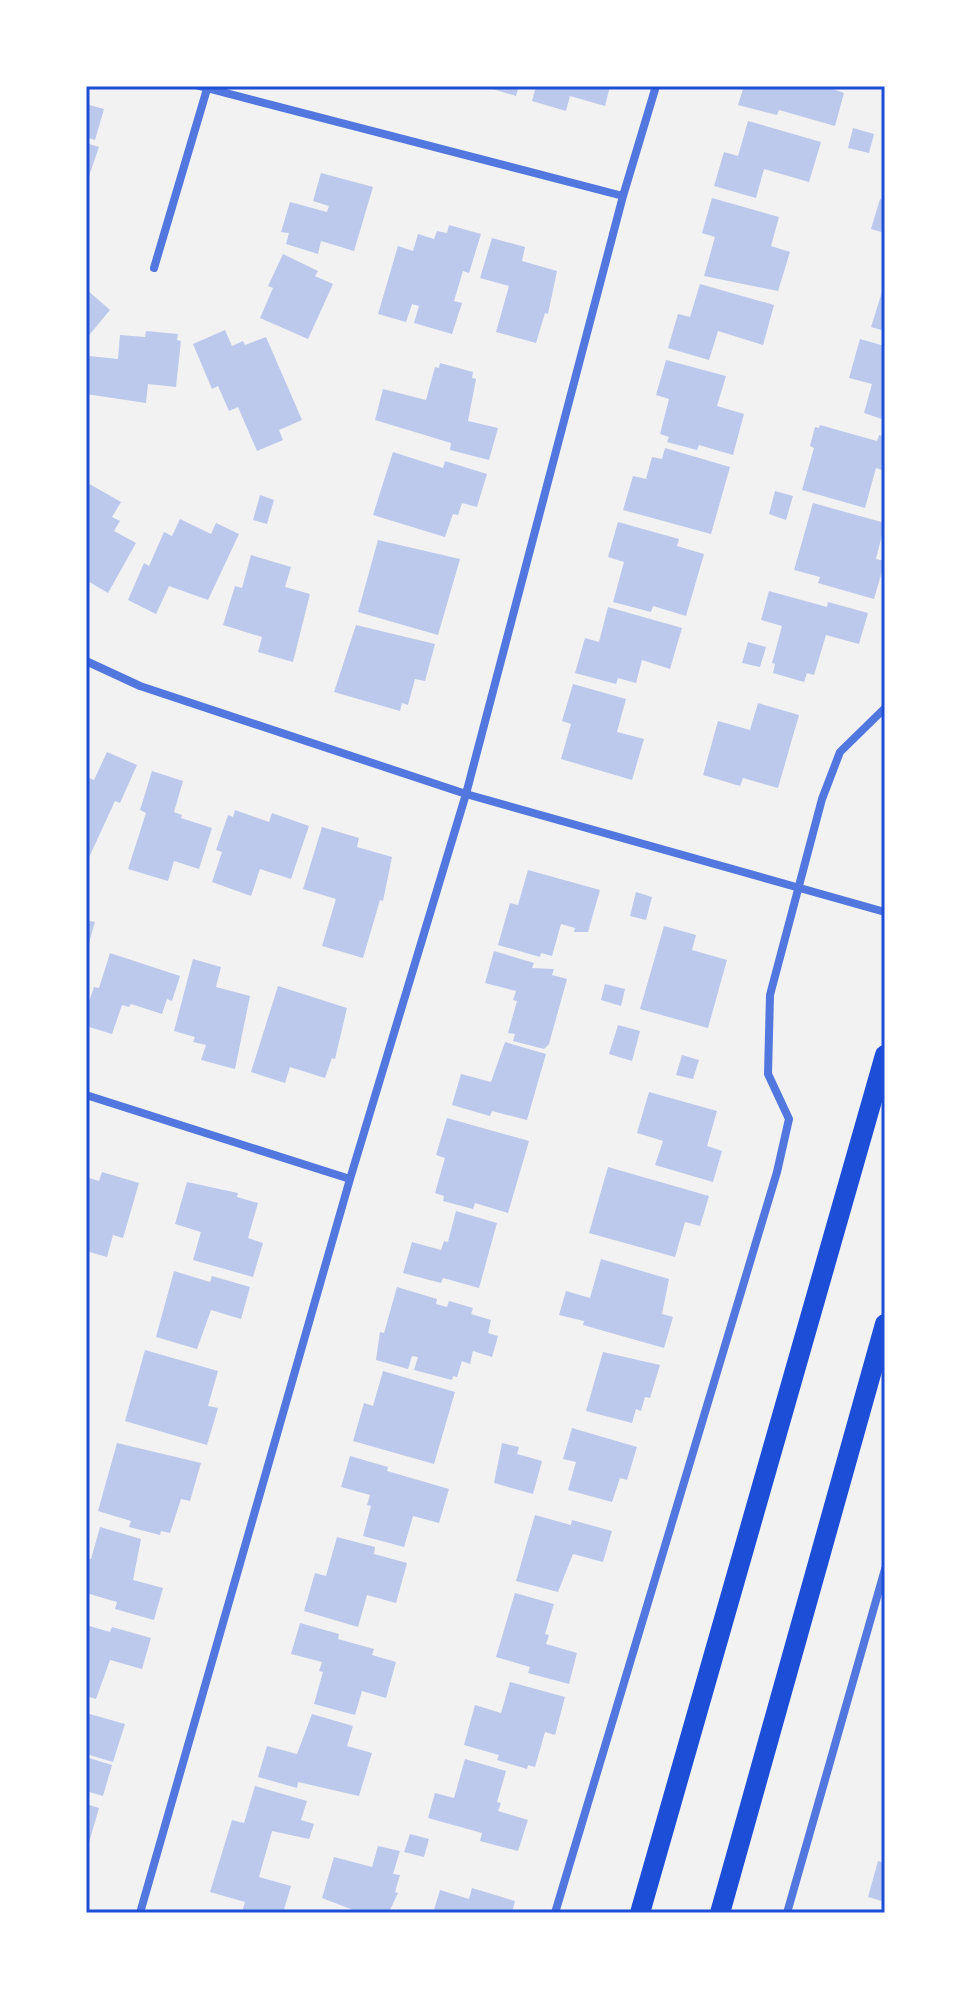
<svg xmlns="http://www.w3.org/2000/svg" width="971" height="1999" font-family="'Roboto Condensed',sans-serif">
	<rect width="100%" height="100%" fill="#f2f2f2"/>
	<path fill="#bdc9ec" d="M483,86H519L516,96Z
		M536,86H610L605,106L570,96L566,111L532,101Z
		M744,86H825L844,93L835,126L779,110L777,115L738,105Z
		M86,104L104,109L95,140L86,137Z
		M748,121L821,142L809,182L764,169L756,198L714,186L724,152L738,156Z
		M853,128L874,134L869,153L848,148Z
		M86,143L99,147L89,176L86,175Z
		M321,173L373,187L354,251L321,241L318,254L286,244L289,233L281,232L290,202L327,212L329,206L313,201Z
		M712,198L779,217L771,246L790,252L778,291L704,276L715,237L702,233Z
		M880,199L885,201V233L871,229Z
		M449,225L481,234L469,273L463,271L454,301L462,303L452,334L414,323L419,306L412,304L406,322L378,314L398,246L413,251L418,234L434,239L437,231L447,233Z
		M492,238L525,247L522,261L557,271L548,314L545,313L536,343L496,332L509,286L480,278Z
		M283,254L318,271L315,276L333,284L308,339L260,318L273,288L268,286Z
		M885,282V331L871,327Z
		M700,284L774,305L763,345L718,331L709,360L668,348L678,314L690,317Z
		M86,289L110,310L86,339Z
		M225,330L232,346L243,341L245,345L266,337L302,420L279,430L283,440L257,451L238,407L229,411L218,386L212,389L193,344Z
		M146,331L178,334L177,340L181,341L176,387L148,384L146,403L86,394L89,356L118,359L120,335L145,337Z
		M860,339L885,346V420L864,413L872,384L849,378Z
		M666,360L726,376L717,406L744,414L733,455L699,445L697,450L667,442L669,437L660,434L669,399L656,395Z
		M440,363L473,372L472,378L476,379L468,421L498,428L489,460L450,450L451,443L375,420L383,389L426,400L435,367L439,368Z
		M820,425L877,441L879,435L885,437V471L876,468L865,508L802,490L814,448L810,446L815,427L819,428Z
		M665,448L730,467L711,534L623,510L633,476L646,479L652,457L662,459Z
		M393,452L443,468L445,461L487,474L477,507L462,503L458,515L453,514L445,537L373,515Z
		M86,482L121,502L112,517L120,521L114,531L136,543L108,593L86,580Z
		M775,491L793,496L786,520L769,514Z
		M260,495L274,500L267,524L253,520Z
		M813,503L885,523L876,559L885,561L874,599L818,583L820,577L794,570Z
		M180,519L211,534L216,523L239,534L208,600L169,586L156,614L128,600L144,563L149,566L164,532L172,536Z
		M618,522L679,539L677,546L704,554L686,616L653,606L651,612L613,602L624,562L608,557Z
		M378,540L460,559L438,635L358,612Z
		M251,555L291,567L285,587L310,594L293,662L258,652L262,637L223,625L235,586L242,588Z
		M769,591L827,607L828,602L868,613L859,644L826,635L814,675L807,673L804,682L773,673L775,664L772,663L782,626L761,620Z
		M608,607L682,628L670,669L642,660L636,683L618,678L616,684L575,673L585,638L599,642Z
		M356,625L435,644L425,681L415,679L408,705L402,703L400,711L334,692Z
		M748,642L766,647L760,667L742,663Z
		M573,684L626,699L617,732L644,739L632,780L561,759L571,724L562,721Z
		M758,703L799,715L778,788L743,778L740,786L703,775L718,721L750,730Z
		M107,752L137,765L120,803L115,801L86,864V781L87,777L94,780Z
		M152,771L183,781L174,812L182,815L181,818L212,828L199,869L174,861L168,881L128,869L146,813L140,810Z
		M235,810L269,822L272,813L309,826L291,879L260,869L251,896L212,882L222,852L216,850L228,815L233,817Z
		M322,827L359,838L357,847L392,857L383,901L380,900L363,958L322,946L336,899L303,889Z
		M528,870L600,890L588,932H574L575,928L561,924L552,956L541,953L540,957L498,945L510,903L518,905Z
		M636,892L652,897L646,920L630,916Z
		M86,920L95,922L87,950H86Z
		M664,926L696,935L692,950L727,960L708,1028L640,1009Z
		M494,951L534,963L532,968L554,969L552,975L567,979L549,1044L544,1049L513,1041L515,1034L508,1033L517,1001L513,1000L516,991L485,983Z
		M110,953L180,976L172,1001L167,999L162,1014L131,1004L129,1007L122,1005L112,1034L86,1026V1010L94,987L99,988Z
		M193,959L221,967L216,987L250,996L235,1069L201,1060L206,1045L193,1042L195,1037L174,1031Z
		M605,984L625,989L621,1006L601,1000Z
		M278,986L347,1008L335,1059L332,1058L325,1078L290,1067L285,1083L251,1072Z
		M618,1025L640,1031L632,1061L609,1054Z
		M505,1042L546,1054L527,1120L492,1111L490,1116L452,1105L461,1074L491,1082Z
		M682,1055L699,1060L693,1079L676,1075Z
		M649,1092L717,1111L707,1146L722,1151L713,1182L655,1165L663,1141L637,1133Z
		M447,1118L529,1141L508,1213L475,1203L473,1209L443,1201L444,1196L435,1193L445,1158L436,1155Z
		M608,1167L709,1196L700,1226L685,1222L675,1257L589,1233Z
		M102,1172L139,1183L123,1238L113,1235L107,1257L86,1251V1177L99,1181Z
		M187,1182L238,1193L237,1197L258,1203L248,1238L263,1243L253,1277L193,1260L201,1232L175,1224Z
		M456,1211L497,1223L479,1288L443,1278L441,1283L403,1273L412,1242L441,1250L444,1241L448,1242Z
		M601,1259L669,1279L662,1314L673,1317L664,1348L583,1325L584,1321L559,1315L566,1291L590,1298Z
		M174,1271L210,1282L212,1276L250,1287L241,1319L211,1310L197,1349L156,1337Z
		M397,1287L437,1299L436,1304L447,1307L449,1301L473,1308L471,1314L491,1320L488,1333L498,1336L492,1357L473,1351L470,1364L462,1361L457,1377L453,1376L452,1380L414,1370L418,1357L412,1356L408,1369L376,1360L380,1332L384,1333Z
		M145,1350L218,1371L208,1406L218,1408L207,1445L125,1421Z
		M603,1352L660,1365L650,1398L645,1397L641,1411L636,1409L632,1423L586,1411Z
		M383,1371L455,1392L434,1464L353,1441L364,1403L373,1406Z
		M572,1428L637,1447L627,1480L620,1478L612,1502L568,1490L576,1462L563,1459Z
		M117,1443L201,1463L190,1501L181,1499L170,1533L161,1531L160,1535L129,1527L131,1521L98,1511Z
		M502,1443L519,1447L517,1454L542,1461L533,1494L494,1483Z
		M350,1456L388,1467L387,1471L449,1489L439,1523L413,1516L404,1547L363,1536L371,1506L367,1505L370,1495L341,1487Z
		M535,1515L571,1525L572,1520L612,1531L603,1562L573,1554L558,1592L516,1581Z
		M100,1527L141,1539L133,1580L163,1588L154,1620L115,1609L117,1602L86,1593V1558L91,1559Z
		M337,1537L375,1547L374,1554L407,1563L396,1603L367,1595L358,1627L304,1611L315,1573L326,1576Z
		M515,1593L554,1604L545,1634L549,1635L546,1644L577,1653L569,1684L528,1673L530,1667L496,1657Z
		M300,1623L339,1634L338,1639L374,1649L372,1655L396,1662L386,1698L362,1691L355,1715L314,1704L323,1672L319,1671L322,1662L291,1654Z
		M86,1625L110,1632L112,1627L151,1638L142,1669L110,1660L96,1699L86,1696Z
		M510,1682L565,1697L555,1735L545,1732L535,1767L528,1765L527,1769L497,1760L499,1755L464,1745L475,1705L501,1713Z
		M86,1713L125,1724L113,1762L86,1754Z
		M312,1714L353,1726L347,1746L372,1753L359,1796L298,1782L297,1788L258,1777L267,1746L297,1754Z
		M86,1757L112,1765L103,1796L86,1791Z
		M465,1759L506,1771L497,1802L501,1803L498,1811L528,1820L518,1851L480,1841L482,1833L428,1818L435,1793L454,1798Z
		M255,1786L307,1801L301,1820L314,1824L309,1839L272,1831L259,1877L291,1886L283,1913L242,1912L245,1902L210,1892L232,1820L244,1823Z
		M86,1804L99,1808L88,1846L86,1845Z
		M410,1834L429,1839L424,1857L404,1852Z
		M378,1846L400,1851L393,1874L400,1875L395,1892L398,1893L390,1910L395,1913H361L322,1898L334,1857L372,1867Z
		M878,1861L885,1863V1902L868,1897Z
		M472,1888L515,1901L512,1913H433L440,1890L469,1899Z"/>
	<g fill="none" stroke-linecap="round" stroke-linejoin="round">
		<path stroke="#5277de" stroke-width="8" d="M199,86L623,196
			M154,268L207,89
			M86,661L140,686L466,794L885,912
			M86,1095L350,1179
			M140,1913L350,1179L466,794L623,196L656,86
			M555,1913L777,1172L789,1119L768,1074L770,995L822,799L840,752L885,708
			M787,1913L885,1569"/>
		<path stroke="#1d4ed8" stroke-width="20" d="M640,1913L885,1055
			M720,1913L885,1324"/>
	</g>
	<rect width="971" height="1999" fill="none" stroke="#ffffff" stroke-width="176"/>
	<rect x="88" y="88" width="795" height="1823" fill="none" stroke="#1d4ed8" stroke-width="3"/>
</svg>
